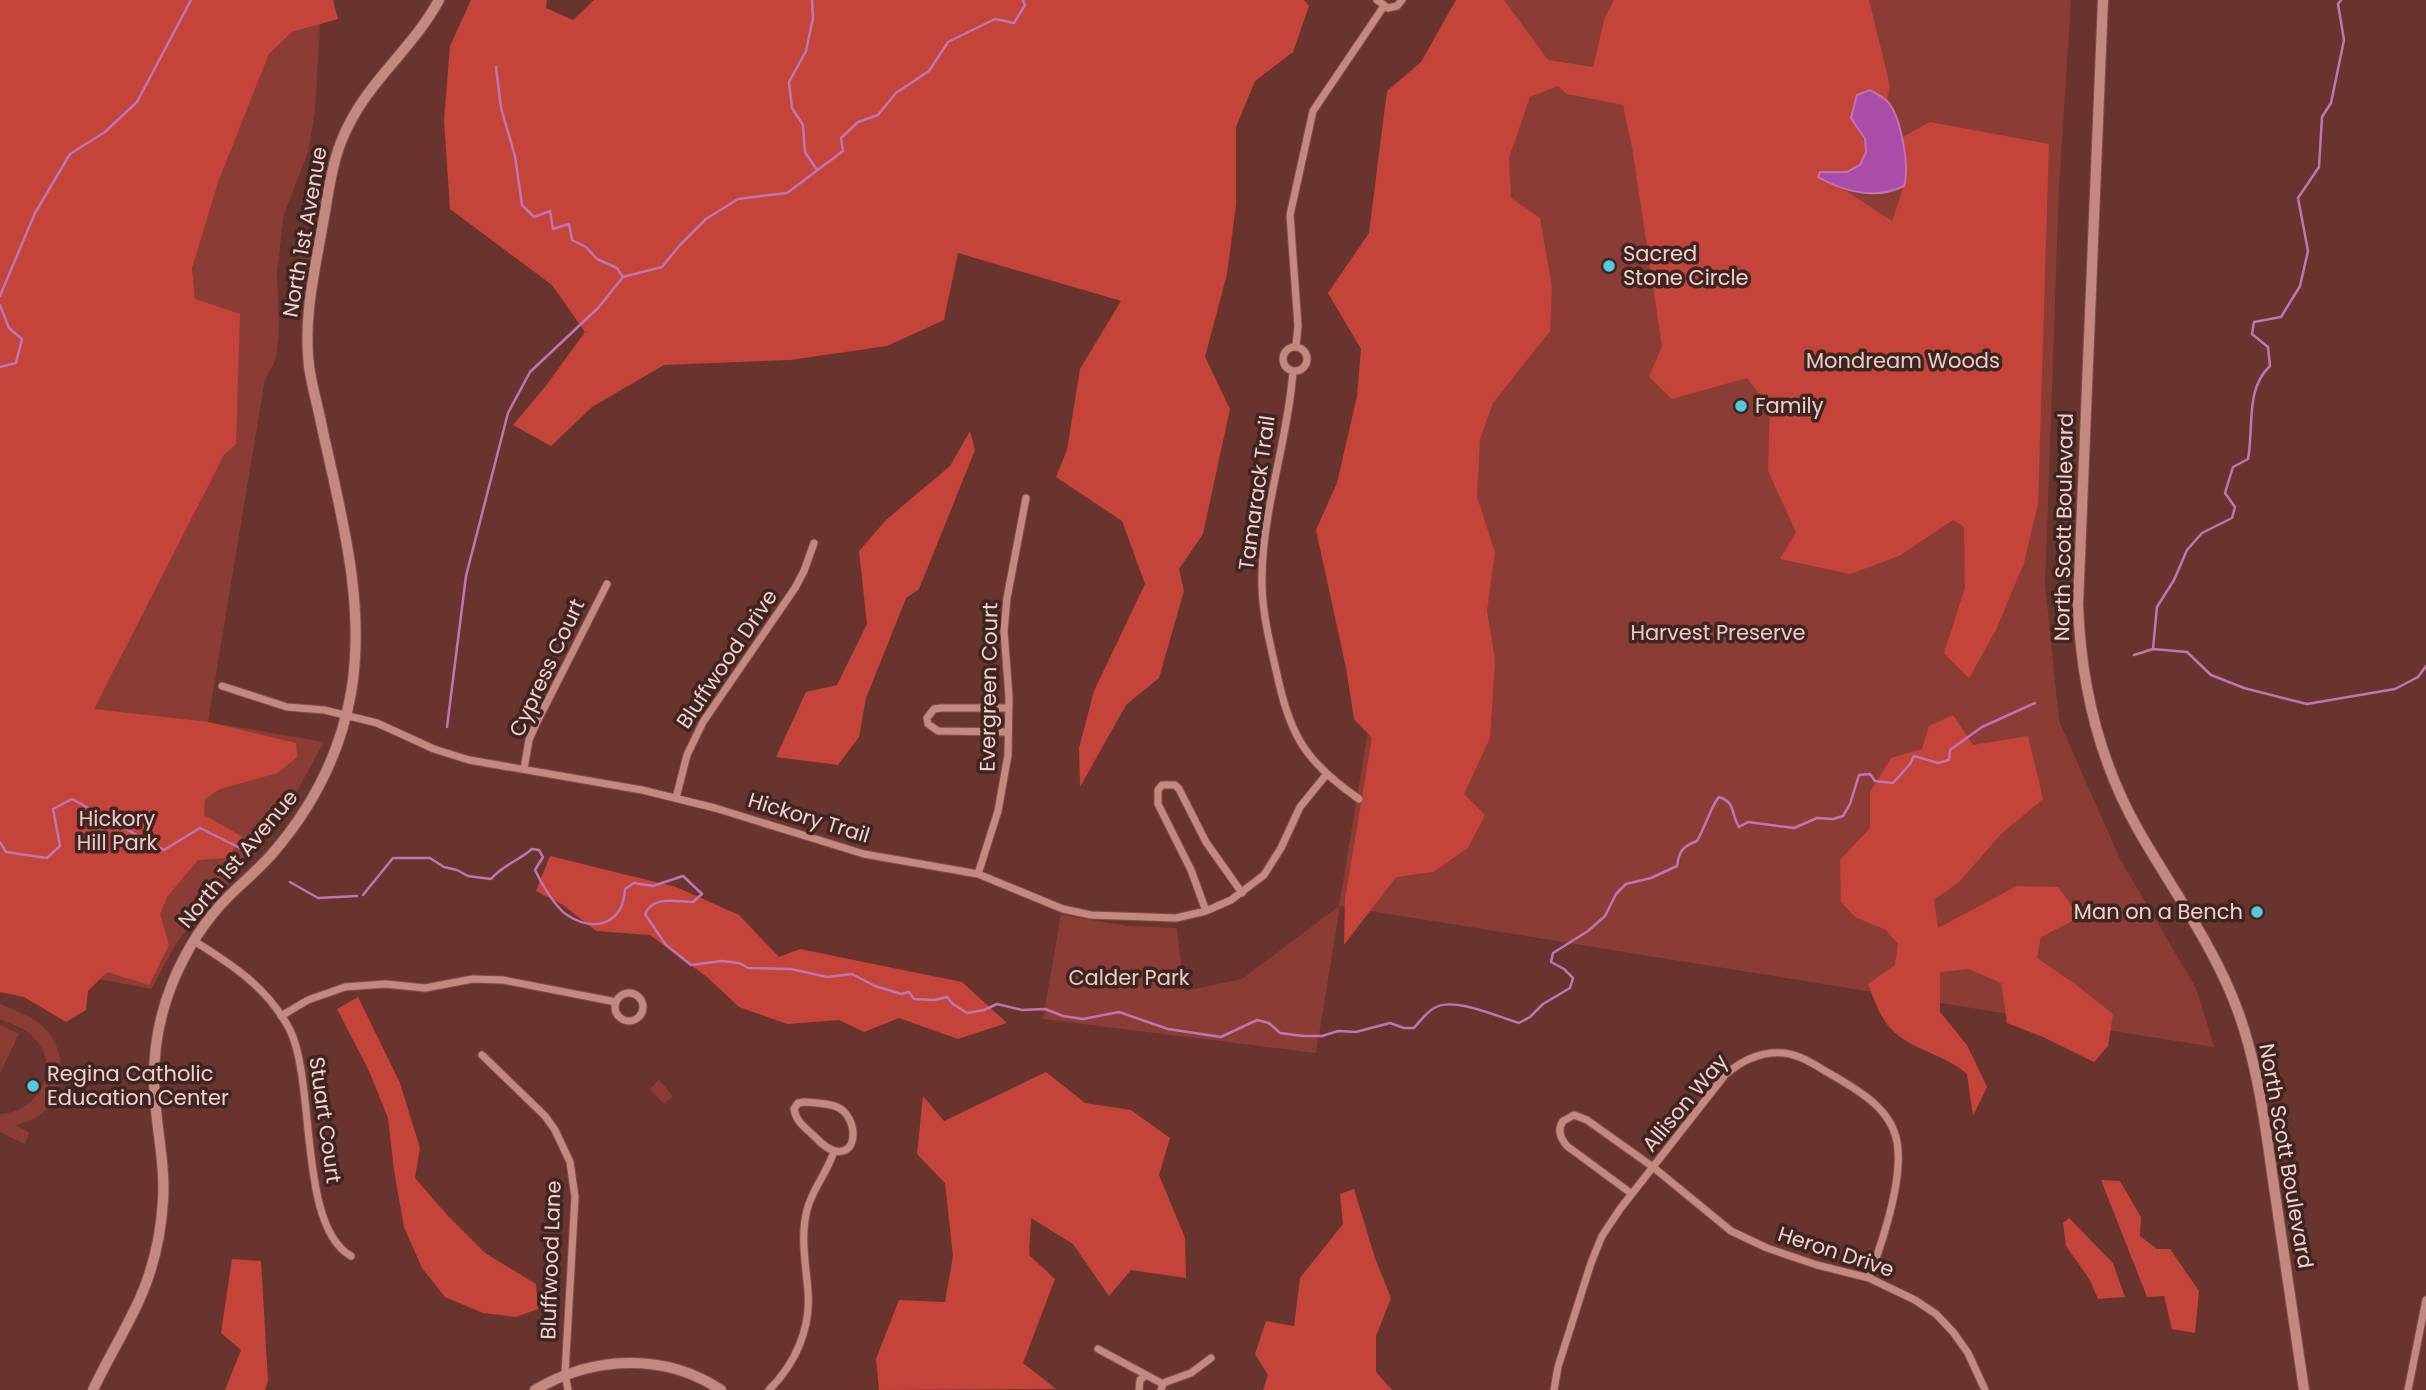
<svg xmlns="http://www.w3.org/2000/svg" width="2426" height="1390" font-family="Poppins,sans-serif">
	<rect width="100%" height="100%" fill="#6a342e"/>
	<path fill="#8b3d35" d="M1492,0H2071L2059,187L2045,584L2059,721L2121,861L2196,988L2214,1047L1340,906L1316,1053L1043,1019L1061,915L1128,926L1177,928L1184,991L1242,979L1339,906L1432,343Z
		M320,24L315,112L308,152L284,214L277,272L279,330L276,359L265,379L208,722L324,742L282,818L177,942L151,989L88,977L0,692L235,444L195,299L192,268L219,180L269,54L292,32Z
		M0,1004C16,1011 35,1017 47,1031C69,1056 65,1099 36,1118C30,1121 22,1123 16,1125L29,1133L25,1144L0,1132V1114C39,1112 63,1068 34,1038C26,1028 11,1024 0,1019Z
		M0,1025L19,1034L0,1073Z
		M659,1080L673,1096L664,1104L650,1089Z"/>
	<path fill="#c44439" d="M0,0H333L338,19L292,32L269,54L219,180L192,268L195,299L240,314L236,444L224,455L94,709L208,722L296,743L297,757L278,773L220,789L205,799L204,815L243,837L227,858L198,860L167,897L160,914L169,945L149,985L107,972L88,991L86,1010L66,1022L24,997L0,992Z
		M471,0H547L546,8L573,20L594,0H1304L1309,6L1293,52L1255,81L1236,127V205L1227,274L1205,357L1230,409L1203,534L1179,569L1184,591L1159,678L1126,705L1080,787L1079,748L1094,691L1145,584L1122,521L1056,477L1067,450L1080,369L1121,301L958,253L944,320L887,346L790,360L664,365L592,407L551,446L513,425L545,387L585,332L552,285L450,209L444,121L450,46Z
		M1456,0H1504L1548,60L1593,67L1605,17L1614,0H1869L1890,86L1887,100L1870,90L1856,127C1868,142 1872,164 1848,172C1840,174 1828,172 1820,172L1818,177L1848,192L1892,221L1907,176L1901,138L1930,122L2049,144L2038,504L2024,563L1996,630L1969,678L1944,653L1965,588L1964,527L1953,520L1899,556L1850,574L1780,559L1796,532L1768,471L1770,408L1747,378L1672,399L1649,377L1662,346L1632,147L1623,105L1567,94L1558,86L1530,97L1509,158L1511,198L1540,218L1552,288L1550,331L1493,403L1480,439L1477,497L1495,552L1487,611L1495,660L1490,738L1464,794L1485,815L1468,848L1433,872L1396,877L1344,945L1345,899L1372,738L1354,719L1346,668L1316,530L1337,483L1357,396L1361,349L1328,293L1369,233L1387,91L1421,62Z
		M970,431L975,450L919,589L906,598L866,698L859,737L838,765L776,757L806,692L837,685L867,624L859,551L886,520L950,466Z
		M1953,715L1973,745L2028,736L2043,799L2001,834L1959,882L1934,900L1938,928L2017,886L2058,887L2080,917L2041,937L2037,958L2075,984L2113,1014L2108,1046L2094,1062L2043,1037L2007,1023L2001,983L1969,969L1940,972V1012L1967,1045L1987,1087L1973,1116L1967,1074C1947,1056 1920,1052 1899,1036C1882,1024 1875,1002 1868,984L1895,965L1898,944L1886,930L1855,917L1841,902L1840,860L1870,828V792L1891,758L1922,749L1929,726Z
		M550,856L676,887L739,915L779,957L800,949L962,982L1007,1023L958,1039L899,1018L864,1032L839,1020L787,1024L739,1007L707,977L650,935L596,931L563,905L536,891Z
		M358,997L400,1083L420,1148L415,1178L448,1216L485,1253L536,1284L538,1309L516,1317L483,1313L445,1297L422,1268L404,1227L394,1170L388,1118L369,1071L337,1009Z
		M1046,1072L1085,1103L1131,1110L1170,1138L1159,1175L1185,1238L1186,1278L1131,1270L1109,1296L1073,1244L1031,1218L1029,1255L1055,1279L1023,1363L1056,1389L879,1390L876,1359L899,1300L945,1302L953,1256L945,1183L917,1154L923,1096L944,1121Z
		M2101,1180L2120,1181L2141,1217L2140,1236L2157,1249H2170L2199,1291L2195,1333L2172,1329L2164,1296L2147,1297Z
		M1354,1189L1375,1258L1391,1298L1376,1336V1372L1392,1390H1263L1268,1375L1255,1354L1266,1321L1294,1326L1300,1278L1343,1224L1340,1194Z
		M2069,1218L2113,1263L2125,1297L2098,1299L2090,1280L2066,1246L2063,1223Z
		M232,1259L261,1261L268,1381L265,1390H225L241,1350L221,1333Z"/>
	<path fill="#aa4da8" stroke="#c074b2" stroke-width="2" d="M1870,90C1877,94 1884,97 1889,103C1901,119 1910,167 1904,186C1876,200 1844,192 1818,177L1820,172H1847L1860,165L1866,152L1865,139L1851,118L1857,95Z"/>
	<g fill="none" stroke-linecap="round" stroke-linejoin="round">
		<path stroke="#c074b2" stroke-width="2.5" d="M812,0L813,18L806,51L789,82L792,108L803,125L805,152L817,170
			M496,67L501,108L515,156L522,205L534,217L550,211L553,229L569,224L572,240L586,247L597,259L617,268L623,277
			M0,296L35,213L70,154L105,132L137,102L191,0
			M0,305L9,328L22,339L16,363L0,367
			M2153,649L2157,607L2174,580L2187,550L2202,533L2232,518L2235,507L2225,493L2233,467L2248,459C2254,428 2245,389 2270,366L2268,347L2252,334L2254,322L2281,317L2300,286L2308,251L2298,198L2319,167L2322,117L2331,103L2344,40L2338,4L2341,0
			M2134,655L2153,649L2187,652L2211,675L2244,688L2307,704L2395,689L2418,677L2426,666
			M447,727L466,576L508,413L530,372L598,308L623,277L662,267L680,245L706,219L738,199L787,193L843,151L841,138L858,122L878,115L896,93L929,71L948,42L995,19L1014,23L1025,5L1023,0
			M0,842L6,852L47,858L60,846L53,809L72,799L164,850L200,828L244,850
			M290,882L318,898L357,896
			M363,895L393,858H430L444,867L457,870L468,876L491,879C503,865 518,861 532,849L539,850L543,857L535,870C541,883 555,907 567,915C595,933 623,924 625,889L634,883L653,886L683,876L702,894L693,902C675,902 654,895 645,914L666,945L691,965L722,961L739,963L748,968L791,969L827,977L852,974L875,986L901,994L909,992L914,999L934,1000L947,997L953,1004L967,1013L984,1010L997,1004L1022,1010L1045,1009L1063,1016L1083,1019L1119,1012L1168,1029L1221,1037L1257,1020L1269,1023L1280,1033L1303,1036H1322L1338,1031L1356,1032L1390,1023L1404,1028H1414C1420,1021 1426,1013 1434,1008C1454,996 1498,1017 1519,1023L1530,1017L1543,1004L1570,988L1573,978L1564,969L1551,962L1553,953L1588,931L1605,916L1616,894L1626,884L1651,878L1677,866C1679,851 1683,846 1697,841C1704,830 1712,804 1719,797C1736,802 1731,815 1739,827L1748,822L1794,828L1817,818L1833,819L1843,816L1850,804L1859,775L1870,774L1875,781L1893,783L1910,764L1914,756L1938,763L1949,760L1950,750L1982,727L2035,703"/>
		<defs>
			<path id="street" d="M1377,0L1388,8L1397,6L1402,0
				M1296,346L1298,326L1290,215L1313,111L1384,6
				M1283 359a12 12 0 1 1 24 0a12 12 0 1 1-24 0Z
				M1293,371C1288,440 1263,507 1262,576C1261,608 1269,639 1276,670C1290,735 1304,761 1359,799
				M222,686L287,707L324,710L377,723L434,749L469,760L642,790L715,808L864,854L978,874L1063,909L1091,915L1176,918L1206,911L1231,900L1264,875L1281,848L1300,807L1326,775
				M1008,732L938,731L928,724L927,718L934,709L941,708H1009
				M524,769L529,740L536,724L607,584
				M676,798L687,755L703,722L795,588L804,571L814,543
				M978,874L998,811L1008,755L1009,697L1004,631L1007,598L1026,498
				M1206,911L1191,870L1158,804V790L1162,785H1175L1179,789L1206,842L1242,893
				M194,941C233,965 268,988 290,1030C316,1084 298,1226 351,1256
				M615 1007a14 14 0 1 1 28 0a14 14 0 1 1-28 0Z
				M281,1016L308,1000L345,987L385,984L425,988L473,979L503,980L616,1002
				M482,1055L545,1116L555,1130L570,1162L575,1197L565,1374L568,1390
				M804,1102C814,1103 828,1103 837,1107C858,1116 859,1156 836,1151C827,1150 819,1141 813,1135C804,1127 796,1121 794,1109L798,1103Z
				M1632,1194L1567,1146C1560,1138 1557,1130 1563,1121L1574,1115L1587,1120L1653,1167L1731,1231L1767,1248L1817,1265L1869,1278L1915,1300L1936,1314L1953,1332L1968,1353L1985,1390
				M1098,1349L1163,1384
				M769,1390C795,1364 811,1329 808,1292C806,1264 800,1238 807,1210C812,1189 828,1172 834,1151
				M1139,1390L1140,1380L1146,1375
				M1161,1390L1163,1384L1166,1382L1191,1373L1211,1358
				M1554,1390L1558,1367L1591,1263L1602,1236L1620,1209L1725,1075C1742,1060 1761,1051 1784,1053C1800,1055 1814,1064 1827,1072C1856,1089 1891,1107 1897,1142C1904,1180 1882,1243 1869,1278
				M2408,1390L2426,1300"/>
			<path id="secondary" d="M2103,0L2078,605C2081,686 2099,762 2140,833C2174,892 2216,949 2239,1014C2258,1068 2265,1124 2273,1180C2283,1250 2294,1320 2304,1390
				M93,1390C108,1358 127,1328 141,1296C154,1266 161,1233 163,1201C165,1170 159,1141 156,1110C151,1068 156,1024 172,984C185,952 204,921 229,896C243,882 259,869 272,854C312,808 340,754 351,693C366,606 342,517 323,432C319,410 312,388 309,366C303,318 315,270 323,223C328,196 331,168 341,142C364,83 410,53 439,0
				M535,1390C592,1356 664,1352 721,1390"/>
		</defs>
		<use href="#street" stroke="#7e514c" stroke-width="9"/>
		<use href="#secondary" stroke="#7e514c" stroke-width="12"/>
		<use href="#street" stroke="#c5887f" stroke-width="7"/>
		<use href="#secondary" stroke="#c5887f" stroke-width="10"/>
	</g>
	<g fill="#53cbdc" stroke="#3e2521" stroke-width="2.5">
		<circle cx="1609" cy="266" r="7"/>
		<circle cx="1741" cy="406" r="7"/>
		<circle cx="2257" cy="912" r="7"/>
		<circle cx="33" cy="1086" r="7"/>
	</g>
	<g text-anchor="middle" stroke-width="7" stroke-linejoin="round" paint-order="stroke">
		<g font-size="21" fill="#f2d0cb" stroke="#3e2521">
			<text transform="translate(305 232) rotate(-80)" y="7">North 1st Avenue</text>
			<text transform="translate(1257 493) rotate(-82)" y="7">Tamarack Trail</text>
			<text transform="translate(2064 527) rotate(-89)" y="7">North Scott Boulevard</text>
			<text transform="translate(727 659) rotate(-56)" y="7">Bluffwood Drive</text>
			<text transform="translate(547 668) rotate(-65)" y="7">Cypress Court</text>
			<text transform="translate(989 687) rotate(-89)" y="7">Evergreen Court</text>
			<text transform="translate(809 818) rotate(17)" y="7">Hickory Trail</text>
			<text transform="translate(238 859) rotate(-50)" y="7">North 1st Avenue</text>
			<text transform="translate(1685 1103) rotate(-50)" y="7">Allison Way</text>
			<text transform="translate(325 1120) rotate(82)" y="7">Stuart Court</text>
			<text transform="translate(2286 1156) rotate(80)" y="7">North Scott Boulevard</text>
			<text transform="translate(1836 1252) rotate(18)" y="7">Heron Drive</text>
			<text transform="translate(551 1260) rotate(-88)" y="7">Bluffwood Lane</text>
		</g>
		<g font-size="21" fill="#f2d0cb" stroke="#3e2521" text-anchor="start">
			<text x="1623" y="261">Sacred<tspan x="1623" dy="24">Stone Circle</tspan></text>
			<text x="1755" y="413">Family</text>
			<text x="2243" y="919" text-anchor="end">Man on a Bench</text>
			<text x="47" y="1081">Regina Catholic<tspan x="47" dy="24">Education Center</tspan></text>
		</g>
		<g font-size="21" fill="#eccac5" stroke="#3e2521">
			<text x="1903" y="368">Mondream Woods</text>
			<text x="1718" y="640">Harvest Preserve</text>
			<text x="117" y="826">Hickory<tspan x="117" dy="24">Hill Park</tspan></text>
			<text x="1129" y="985">Calder Park</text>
		</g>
	</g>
</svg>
